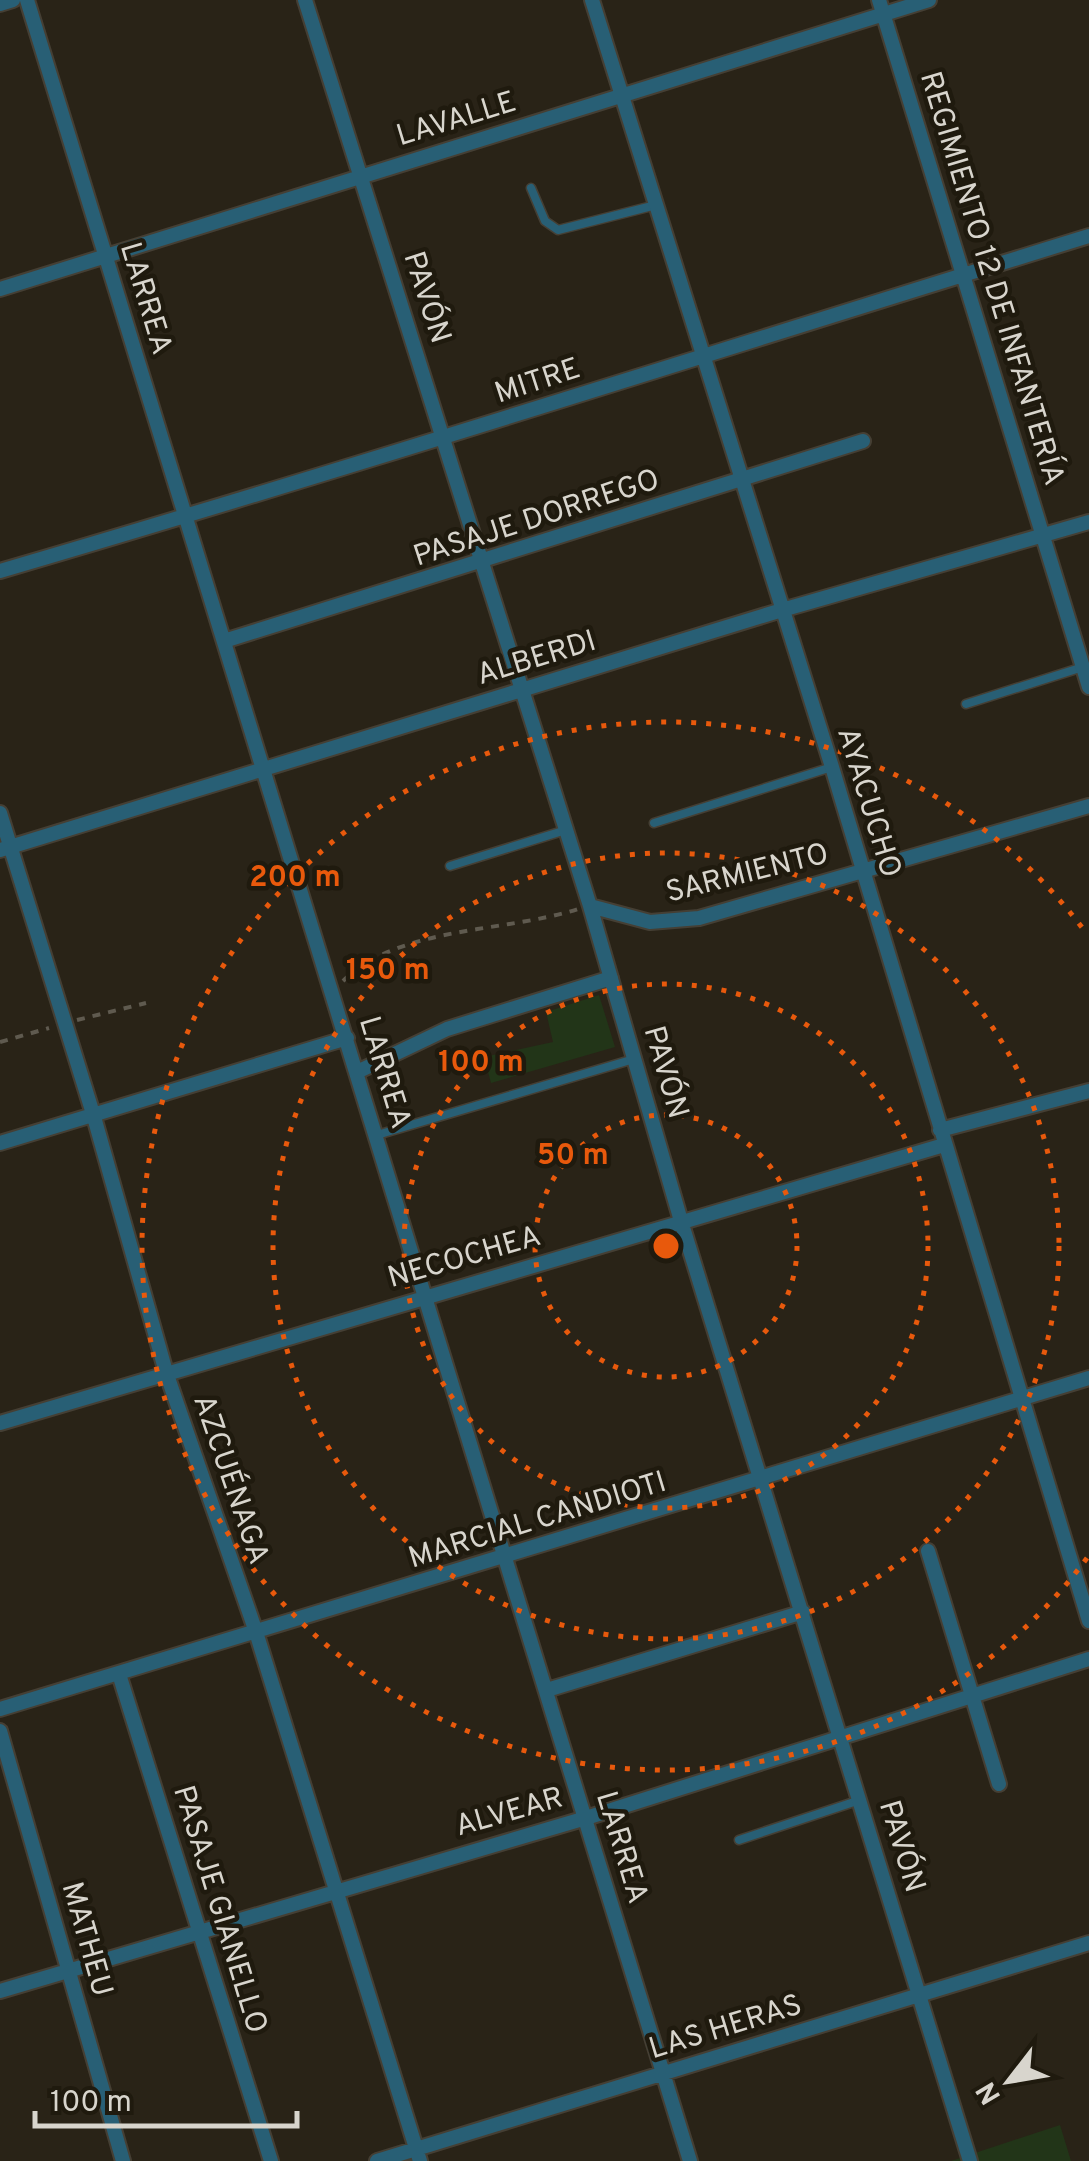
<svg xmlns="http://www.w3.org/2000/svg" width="1089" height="2161" font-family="Overpass,sans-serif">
	<rect width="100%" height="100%" fill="#292317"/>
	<path fill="#223518" d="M599,995L615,1047L491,1083L484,1057L553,1042L546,1012Z
		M1060,2125L1071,2161H951Z"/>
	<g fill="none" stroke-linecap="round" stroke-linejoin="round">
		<defs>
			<path id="service" d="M531,188L545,221L558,230L656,205
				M966,704L1083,667
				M654,823L832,767
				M450,866L566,830
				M377,1135L634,1059
				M739,1840L860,1800"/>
			<path id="minor" d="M27,0L690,2161
				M305,0L590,906L681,1221L970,2161
				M592,0L832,767L1089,1621
				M879,0L1089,687
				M0,4L13,0
				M0,289L929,0
				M0,571C365,464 726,348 1089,236
				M224,641L863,441
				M0,813L94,1117L166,1372L256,1632L420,2161
				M0,850L782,610L1089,522
				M590,906L650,922L699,918L1089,806
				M357,1072L447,1029L611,978
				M940,1130L1089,1091
				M0,1143L347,1038
				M0,1423L944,1145
				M928,1551L999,1784
				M119,1674L271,2161
				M547,1690L803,1612
				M0,1709L1089,1378
				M0,1731L123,2161
				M0,1991L586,1818L1089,1659
				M377,2161L1089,1943"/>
		</defs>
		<use href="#service" stroke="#453f34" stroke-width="11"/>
		<use href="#minor" stroke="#453f34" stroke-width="18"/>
		<path stroke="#5f5a4f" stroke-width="4" stroke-dasharray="8 8" stroke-linecap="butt" d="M343,981C402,925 504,933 578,909
			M77,1020L146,1003
			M0,1042L49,1028"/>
		<use href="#service" stroke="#285f75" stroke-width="8"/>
		<use href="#minor" stroke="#285f75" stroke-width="14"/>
	</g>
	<g fill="none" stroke="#e8590c" stroke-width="5" stroke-dasharray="5 10">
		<circle cx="666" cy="1246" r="131"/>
		<circle cx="666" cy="1246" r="262"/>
		<circle cx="666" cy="1246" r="393"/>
		<path d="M1087 1558A524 524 0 1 1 1087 934"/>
	</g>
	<g text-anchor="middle" stroke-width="9" stroke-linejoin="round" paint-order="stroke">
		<g font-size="30" fill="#d8d5cd" stroke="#1f1a0e">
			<text transform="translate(456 118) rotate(-17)" y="10">LAVALLE</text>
			<text transform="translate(993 278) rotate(73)" y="10">REGIMIENTO 12 DE INFANTERÍA</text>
			<text transform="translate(428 297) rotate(72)" y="10">PAVÓN</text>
			<text transform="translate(147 298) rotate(73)" y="10">LARREA</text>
			<text transform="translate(537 380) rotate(-18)" y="10">MITRE</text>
			<text transform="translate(536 517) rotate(-18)" y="10">PASAJE DORREGO</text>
			<text transform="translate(536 657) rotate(-17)" y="10">ALBERDI</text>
			<text transform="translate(870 802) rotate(73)" y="10">AYACUCHO</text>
			<text transform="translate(747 872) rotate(-14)" y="10">SARMIENTO</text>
			<text transform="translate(386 1072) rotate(73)" y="10">LARREA</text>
			<text transform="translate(667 1072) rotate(74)" y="10">PAVÓN</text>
			<text transform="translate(464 1256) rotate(-16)" y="10">NECOCHEA</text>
			<text transform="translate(232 1479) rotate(71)" y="10">AZCUÉNAGA</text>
			<text transform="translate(537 1519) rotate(-17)" y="10">MARCIAL CANDIOTI</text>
			<text transform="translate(509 1811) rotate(-16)" y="10">ALVEAR</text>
			<text transform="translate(903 1846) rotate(73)" y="10">PAVÓN</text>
			<text transform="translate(623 1847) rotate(73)" y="10">LARREA</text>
			<text transform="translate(221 1909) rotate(73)" y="10">PASAJE GIANELLO</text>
			<text transform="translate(88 1939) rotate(74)" y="10">MATHEU</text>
			<text transform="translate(725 2026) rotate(-17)" y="10">LAS HERAS</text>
		</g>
	</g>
	<circle cx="666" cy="1246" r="15" fill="#e8590c" stroke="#1f1a0e" stroke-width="5"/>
	<g font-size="30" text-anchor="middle" font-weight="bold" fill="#e8590c" stroke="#1f1a0e" stroke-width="9" stroke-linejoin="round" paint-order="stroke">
		<text x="295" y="886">200 m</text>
		<text x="388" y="979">150 m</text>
		<text x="481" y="1071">100 m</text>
		<text x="573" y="1164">50 m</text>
	</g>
	<g transform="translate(1009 2081) rotate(239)" stroke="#1f1a0e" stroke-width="8" paint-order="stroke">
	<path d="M0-8L18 38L0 25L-18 38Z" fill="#d8d5cd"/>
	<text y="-15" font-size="28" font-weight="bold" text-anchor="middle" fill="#d8d5cd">N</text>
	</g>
	<path d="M35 2111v15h262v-15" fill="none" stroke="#d8d5cd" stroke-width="5"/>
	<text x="50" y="2111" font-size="30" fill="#d8d5cd" stroke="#1f1a0e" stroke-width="8" paint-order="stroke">100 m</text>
</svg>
